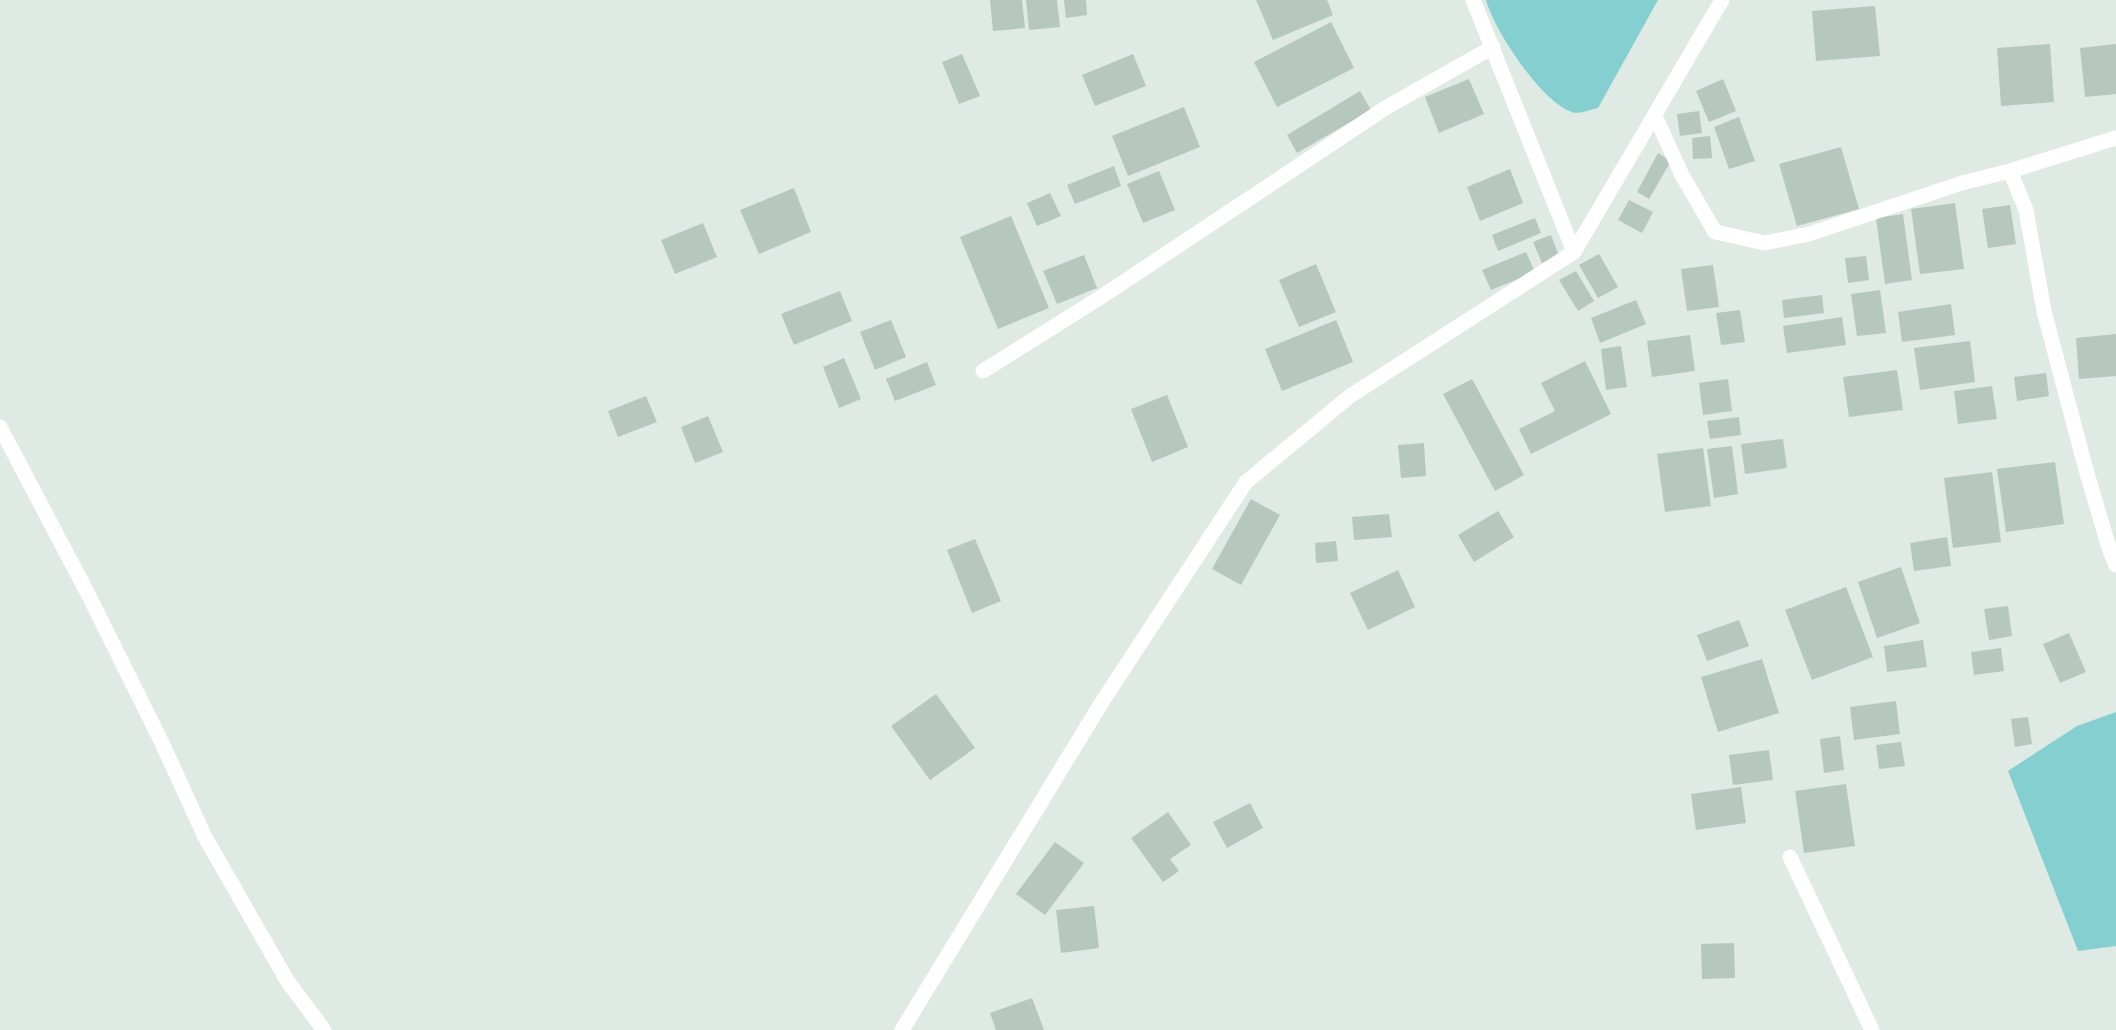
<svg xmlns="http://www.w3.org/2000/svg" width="2116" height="1030" font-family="Barlow,sans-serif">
	<rect width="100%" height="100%" fill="#deeae3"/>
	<path fill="#84d0d0" d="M1486,0H1658L1598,108C1591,109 1579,115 1572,112C1542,103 1494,30 1486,0Z
		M2116,712V946L2078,951L2008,771L2077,726Z"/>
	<path fill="#b6c7be" d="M990,0H1022L1025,28L993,31Z
		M1026,0H1057L1060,27L1029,30Z
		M1064,0H1086L1087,15L1066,18Z
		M1256,0H1327L1333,15L1273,40Z
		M1875,6L1880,56L1816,61L1812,11Z
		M1331,22L1354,68L1277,107L1254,62Z
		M2050,44L2054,102L2001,106L1997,48Z
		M2116,44V94L2085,97L2080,48Z
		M962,54L980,96L959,104L942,62Z
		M1133,54L1146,86L1095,106L1082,75Z
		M1469,79L1484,114L1439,133L1425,97Z
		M1723,79L1736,111L1709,122L1696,91Z
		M1360,91L1371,110L1297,153L1287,135Z
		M1184,107L1200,147L1128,176L1112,136Z
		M1699,111L1702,133L1680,136L1677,114Z
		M1739,117L1755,161L1729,169L1714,127Z
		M1710,136L1712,158L1693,159L1692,138Z
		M1841,147L1859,209L1797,226L1779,164Z
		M1658,153L1671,161L1649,199L1637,192Z
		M1114,166L1121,186L1075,204L1067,185Z
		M1510,169L1523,203L1480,221L1467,187Z
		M1159,171L1175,210L1143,223L1127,184Z
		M794,188L811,232L759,254L740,210Z
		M1050,193L1061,216L1037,226L1027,203Z
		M1629,200L1653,212L1642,233L1618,220Z
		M1955,203L1964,269L1920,274L1911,209Z
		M2010,205L2016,244L1988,248L1982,209Z
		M1903,214L1912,280L1885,284L1876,218Z
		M1011,216L1049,308L998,329L960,237Z
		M1535,218L1541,233L1498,251L1492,235Z
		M703,223L717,257L675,274L661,240Z
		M1551,235L1559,256L1542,263L1533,242Z
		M1526,252L1535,272L1491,290L1482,270Z
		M1599,254L1618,287L1598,298L1579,265Z
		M1084,255L1097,288L1057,304L1043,271Z
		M1866,256L1869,280L1848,283L1845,258Z
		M1316,264L1336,312L1299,327L1279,280Z
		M1713,265L1719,307L1687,311L1681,269Z
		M1576,271L1594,301L1578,311L1559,280Z
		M1880,290L1886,333L1857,336L1851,294Z
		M840,291L852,321L794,345L781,314Z
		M1822,295L1824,313L1784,318L1782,300Z
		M1636,300L1646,324L1600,343L1591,318Z
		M1951,304L1955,335L1902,342L1898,312Z
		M1740,310L1745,342L1721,345L1716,313Z
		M1842,317L1846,345L1787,353L1783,326Z
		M891,320L906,357L875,370L860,332Z
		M1336,320L1353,362L1282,391L1265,349Z
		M2116,334V376L2079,379L2076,338Z
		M1690,335L1695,371L1652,377L1647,341Z
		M1970,341L1975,382L1920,390L1914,348Z
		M1621,346L1627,387L1606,390L1601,349Z
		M844,358L861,399L839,408L823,367Z
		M1585,361L1611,414L1531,454L1519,429L1555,411L1541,383Z
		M927,362L936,385L895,401L886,379Z
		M1897,370L1903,410L1849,417L1843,377Z
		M2046,373L2049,396L2017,401L2014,377Z
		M1472,379L1524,475L1495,491L1443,394Z
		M1728,379L1732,411L1703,415L1699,383Z
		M1992,386L1997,419L1958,424L1954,391Z
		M1167,395L1188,447L1152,462L1131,409Z
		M646,396L657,422L618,437L608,411Z
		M708,416L723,452L695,463L681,427Z
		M1739,417L1741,435L1710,439L1707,421Z
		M1783,439L1787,468L1745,474L1741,444Z
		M1424,443L1426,476L1401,478L1398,445Z
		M1732,446L1738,494L1714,498L1707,449Z
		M1703,448L1711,506L1665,512L1657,454Z
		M2055,462L2064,524L2006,532L1997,469Z
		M1992,472L2001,542L1953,548L1944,478Z
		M1251,499L1280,515L1241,585L1212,569Z
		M1498,511L1514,537L1474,562L1458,535Z
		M1389,514L1392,537L1354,540L1352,517Z
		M1947,537L1951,566L1914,571L1910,543Z
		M975,539L1001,601L972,613L947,550Z
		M1336,541L1338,561L1316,563L1315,543Z
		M1901,567L1920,623L1877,638L1858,582Z
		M1398,570L1415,607L1368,630L1350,593Z
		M1846,587L1873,657L1812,680L1785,610Z
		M2008,606L2012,636L1989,640L1984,609Z
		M1739,620L1749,646L1707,661L1697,635Z
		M2069,633L2086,672L2060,683L2043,644Z
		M1923,640L1927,667L1887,672L1884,646Z
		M2001,648L2004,671L1974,675L1971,652Z
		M1762,659L1779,713L1718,732L1701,677Z
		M936,694L975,748L930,780L891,726Z
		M1896,701L1900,734L1854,740L1850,707Z
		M2028,717L2032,744L2015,747L2011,719Z
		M1840,736L1844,770L1824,773L1820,739Z
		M1901,742L1905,766L1879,769L1876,745Z
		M1769,750L1773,780L1733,785L1729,755Z
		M1846,784L1855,846L1804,853L1795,791Z
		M1741,787L1746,823L1696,830L1691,794Z
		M1250,803L1263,828L1227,848L1213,822Z
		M1168,812L1191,845L1170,859L1179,871L1163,882L1131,838Z
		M1055,842L1084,863L1045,915L1016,894Z
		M1094,906L1099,948L1061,953L1056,910Z
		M1734,943L1735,978L1702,979L1701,944Z
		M1032,998L1044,1030H996L990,1013Z"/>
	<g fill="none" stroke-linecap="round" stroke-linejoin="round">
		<path stroke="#fff" stroke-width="15" d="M1473,0L1574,252
			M1655,116L1682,175L1715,232L1765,243L1809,234L1962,183L2010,171L2116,138
			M2010,171L2026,210L2044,311L2086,470L2110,551L2116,565
			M983,371L1101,297L1387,107L1493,47
			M0,427L88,594L162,743L205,837L288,982L324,1030
			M1790,857L1872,1030"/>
		<path stroke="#fff" stroke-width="15" d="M902,1030L1102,702L1246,482L1350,396L1574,252L1722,0"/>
	</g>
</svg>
